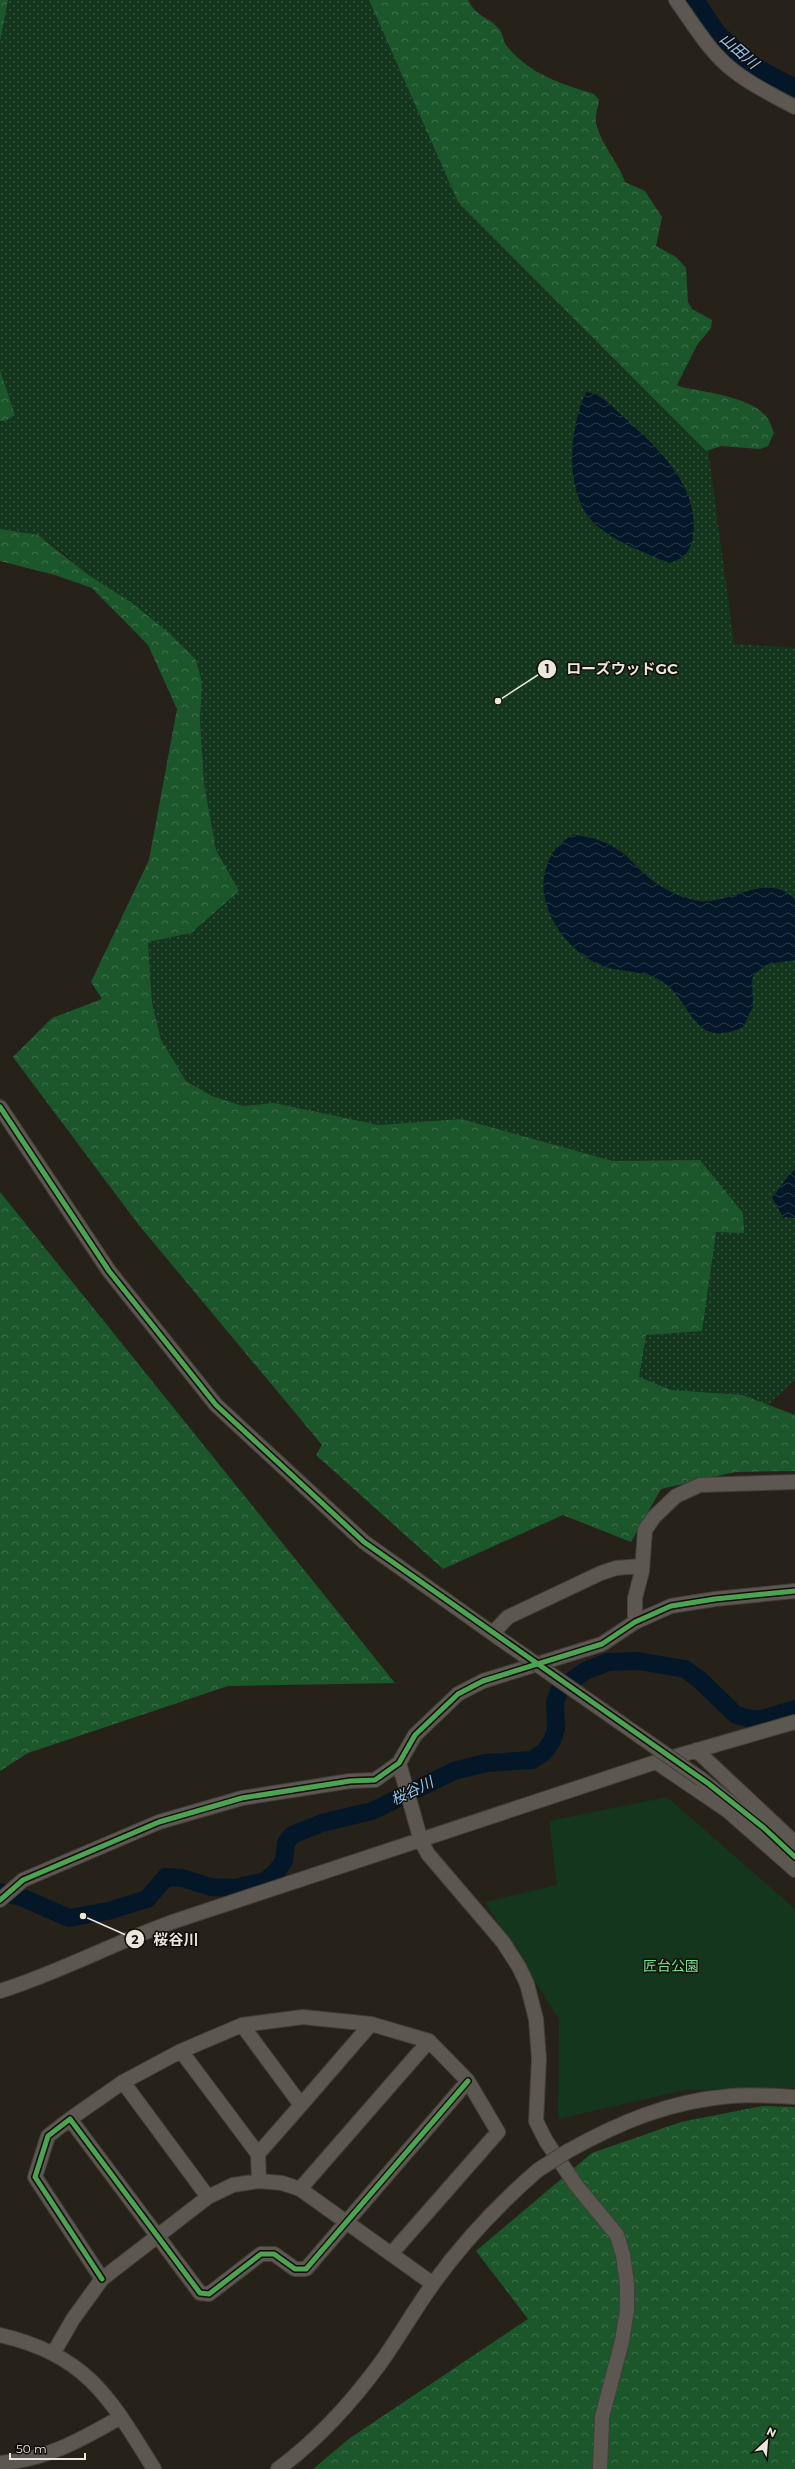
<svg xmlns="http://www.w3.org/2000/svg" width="795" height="2469" font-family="Montserrat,'Noto Sans JP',sans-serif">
	<defs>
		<pattern id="grass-dots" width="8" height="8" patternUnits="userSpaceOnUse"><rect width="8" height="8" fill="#14361d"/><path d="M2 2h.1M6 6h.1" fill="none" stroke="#36533d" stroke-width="1.8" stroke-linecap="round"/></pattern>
		<pattern id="forest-crowns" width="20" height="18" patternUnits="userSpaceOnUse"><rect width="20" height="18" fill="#1c572c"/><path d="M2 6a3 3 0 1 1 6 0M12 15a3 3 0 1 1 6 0" fill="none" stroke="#3d6f4a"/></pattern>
		<pattern id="water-waves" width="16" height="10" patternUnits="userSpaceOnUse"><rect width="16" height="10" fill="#041729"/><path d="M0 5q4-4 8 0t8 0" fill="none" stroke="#293948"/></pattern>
	</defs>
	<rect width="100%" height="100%" fill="#26221a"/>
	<path fill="url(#grass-dots)" d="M8,0H369L458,202L705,427L734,644L795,648V1380L761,1411L634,1386L642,1329L700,1160L613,1161L461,1119L379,1125L274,1103L243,1106L212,1096L186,1081L161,1040L152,1003L148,942L191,933L239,891L216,850L204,783L200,720L202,683L64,553L38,535L0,529V421H5L15,415L0,370V42Z"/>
	<path fill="url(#forest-crowns)" d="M0,0H8L0,42Z
		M369,0H468C478,19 487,15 499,29C503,33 503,41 506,45C530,75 560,83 594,94L599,100C598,107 595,115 596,122C600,144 618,161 625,182L645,191L662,217L656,246L676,257L686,268L688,302L692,309L712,320L711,328L697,345L677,385C684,389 690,388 697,390C718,394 756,400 768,419C771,423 772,429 774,433L768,446L760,449L721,446L706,451L458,202Z
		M0,370L15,415L5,421H0Z
		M0,529L38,535L87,574L132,603L169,633L196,660L202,683L200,720L204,783L216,850L239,891L191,933L148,942L152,1003L161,1040L186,1081L212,1096L243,1106L274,1103L379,1125L461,1119L613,1161L700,1160L743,1213L744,1233L716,1232L702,1331L646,1335L639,1377L671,1390L742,1395L795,1415V1471L735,1472L661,1489L631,1542L563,1515L443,1569L316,1455L322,1445L138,1224L13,1057L52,1018L102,999L91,982L149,860L177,709L148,645L92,588L55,575L0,561Z
		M0,1192L395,1683L228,1686L28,1753L0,1771Z
		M762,2106L795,2107V2469H313L350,2438L528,2319L476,2251L592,2153L681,2122Z"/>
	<path fill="#14361d" d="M667,1797L795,1909V2088L685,2090L558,2119L559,2019L485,1902L557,1885L549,1821Z"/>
	<path fill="url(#water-waves)" d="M586,392C602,393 614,409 626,419C659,449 700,487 693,536C691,551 684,559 669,563C646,553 615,542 596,525C563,496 569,428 586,392Z
		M573,835C591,836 609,842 624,854C632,861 639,870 648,877C661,888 677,896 694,900C726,909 765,869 795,899V960L768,964L754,974L752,980L753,1007L743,1027C690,1052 693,997 658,979C640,970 619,972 600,965C569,952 539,912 544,878C547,859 555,844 573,835Z
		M795,1169V1218L783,1217L772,1198L788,1176Z"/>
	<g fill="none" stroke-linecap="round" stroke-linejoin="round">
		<path stroke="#041729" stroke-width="18" d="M695,0L718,34L752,65L795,88
			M0,1892L21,1897L69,1918L108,1911L147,1899L166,1877L182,1878L211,1887L235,1888L265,1881L276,1872L284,1861L286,1843L292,1835L322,1823L372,1811L454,1771L485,1763L532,1760L544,1752L552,1741L556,1729L555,1702L560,1689L585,1671L608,1662L638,1661L685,1669L700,1680L736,1715L752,1719H762L795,1709"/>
		<defs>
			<path id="minor" d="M676,0C694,25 710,53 734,71C753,86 774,96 795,107
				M0,1107L109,1271L216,1405L364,1542L499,1638
				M635,1622V1598L642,1571L645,1530L654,1517L676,1496L700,1485L795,1482
				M493,1633L508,1617L601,1573L616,1568L642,1566
				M696,1750L795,1843
				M656,1762L728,1811L795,1870
				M399,1763L421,1841L428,1854L503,1942L519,1967L527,1984L536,2019L539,2059L536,2121L546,2141L576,2185L617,2235L623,2255L627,2284V2310L622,2341L602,2417L600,2469
				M701,1779L782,1844
				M0,1900L23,1880L159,1822L242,1798L350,1781L375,1780L399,1763L415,1735L458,1694L483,1681L602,1644L635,1622L671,1606L715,1599L795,1591
				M0,1991C61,1972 117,1941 178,1920L656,1762L795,1722
				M242,2025L301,2105L258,2154
				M181,2051L258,2154L259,2181
				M123,2082L208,2197
				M301,2105L371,2024
				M70,2119L123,2082L181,2051L242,2025L303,2017L371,2024L429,2041L468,2081L498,2132L391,2254
				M568,2151C620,2122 670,2101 731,2096C752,2094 774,2096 795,2097
				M300,2189L429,2041
				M102,2279L35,2177L48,2136L70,2119L200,2293L209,2294L261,2254H274L295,2269H306L468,2081
				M0,2335C87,2355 110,2398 154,2469
				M54,2352L73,2319L102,2279L208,2197L233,2185L259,2181L282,2183L300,2189L433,2284
				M0,2463C47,2460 82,2439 121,2417
				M278,2469C316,2441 351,2403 379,2365C398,2339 414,2310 433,2284C463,2242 499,2204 538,2170"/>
		</defs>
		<use href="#minor" stroke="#433f39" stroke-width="16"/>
		<use href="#minor" stroke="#5c5851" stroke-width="14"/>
		<defs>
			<path id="minor-bridge" d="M499,1638L701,1779
				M538,2170L568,2151"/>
		</defs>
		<use href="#minor-bridge" stroke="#433f39" stroke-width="16" stroke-linecap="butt"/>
		<use href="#minor-bridge" stroke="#5c5851" stroke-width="14"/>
		<defs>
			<path id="cycleway" d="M0,1107L109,1271L216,1405L364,1542L709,1784L764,1828L795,1857
				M0,1900L23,1880L159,1822L242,1798L350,1781L375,1780L399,1763L415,1735L458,1694L483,1681L602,1644L635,1622L671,1606L715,1599L795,1591
				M102,2279L35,2177L48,2136L70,2119L200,2293L209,2294L261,2254H274L295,2269H306L468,2081"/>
		</defs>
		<use href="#cycleway" stroke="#110e07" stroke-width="8"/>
		<use href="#cycleway" stroke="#4ca352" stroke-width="5"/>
	</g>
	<g text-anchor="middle" stroke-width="3" stroke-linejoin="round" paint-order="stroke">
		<g font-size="14" fill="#74e590" stroke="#110e07">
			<text x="671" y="1971">匠台公園</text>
		</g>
		<g font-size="15" font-style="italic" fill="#91c8fe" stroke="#110e07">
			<text transform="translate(739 51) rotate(41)" y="5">山田川</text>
			<text transform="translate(412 1791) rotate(-26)" y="5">桜谷川</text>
		</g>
	</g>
	<path fill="none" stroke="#ece7dd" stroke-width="1.5" d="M498 701L547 669M83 1916L135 1939"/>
	<g fill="#ece7dd" stroke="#110e07" stroke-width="1.5">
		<circle cx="498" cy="701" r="4"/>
		<circle cx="83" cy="1916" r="4"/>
		<circle cx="547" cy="669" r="10"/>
		<circle cx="135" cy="1939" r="10"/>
	</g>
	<g font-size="12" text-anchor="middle" font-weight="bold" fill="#111">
		<text x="547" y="673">1</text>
		<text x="135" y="1944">2</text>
	</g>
	<g font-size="15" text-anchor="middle" font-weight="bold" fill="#ece7dd" stroke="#110e07" stroke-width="3" stroke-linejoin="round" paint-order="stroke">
		<text x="622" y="674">ローズウッドGC</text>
		<text x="176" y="1945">桜谷川</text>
	</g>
	<g transform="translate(767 2441) rotate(26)" stroke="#110e07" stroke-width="3" paint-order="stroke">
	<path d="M0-3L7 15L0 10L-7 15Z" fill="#ece7dd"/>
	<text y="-6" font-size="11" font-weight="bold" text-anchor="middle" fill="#ece7dd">N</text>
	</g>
	<path d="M10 2453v6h75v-6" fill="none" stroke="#ece7dd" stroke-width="2"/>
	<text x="16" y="2453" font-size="12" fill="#ece7dd" stroke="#110e07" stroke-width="3" paint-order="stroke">50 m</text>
</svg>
